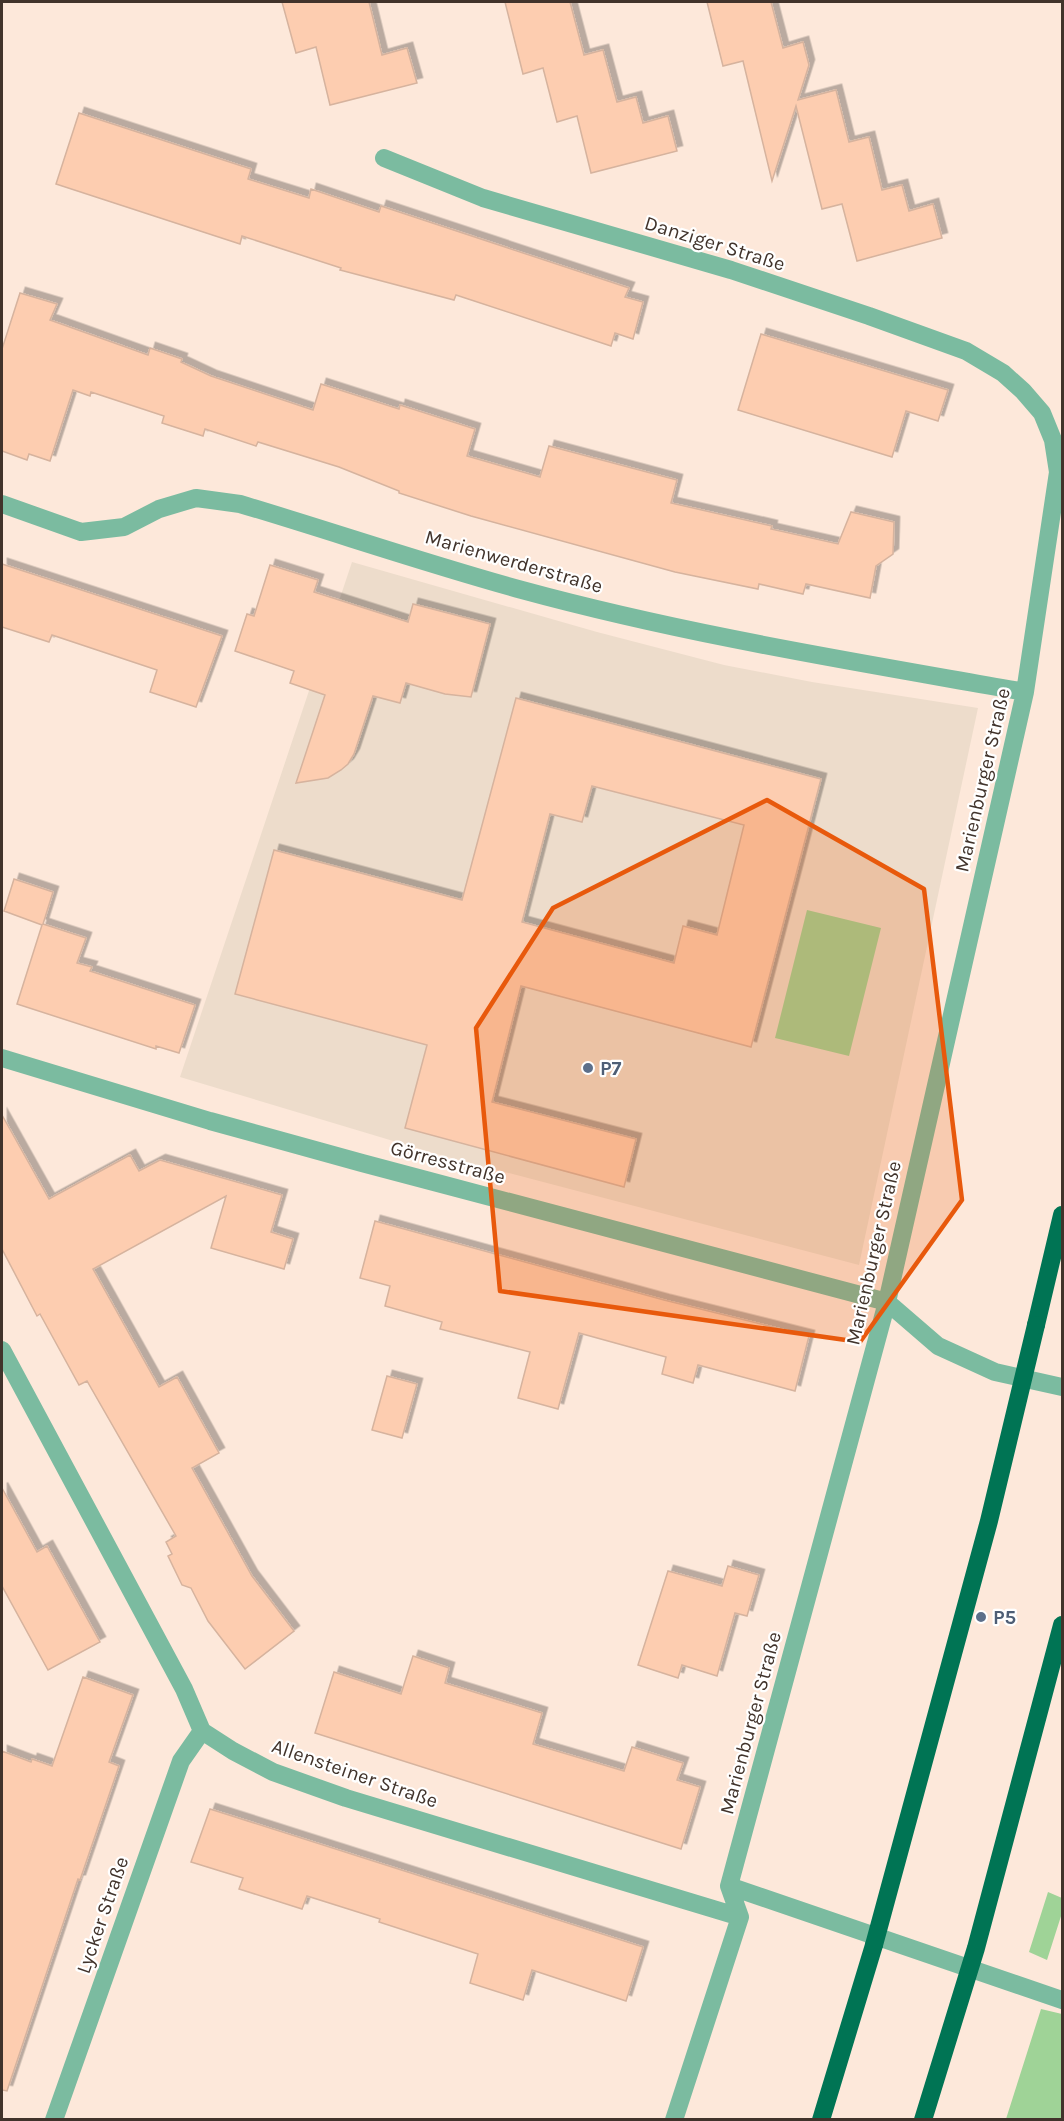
<svg xmlns="http://www.w3.org/2000/svg" width="1064" height="2121" font-family="Karla,sans-serif">
	<defs>
		<filter id="shadow"><feDropShadow dx="5.5" dy="-5.5" stdDeviation="0" flood-color="#0004"/></filter>
	</defs>
	<rect width="100%" height="100%" fill="#fde8da"/>
	<path fill="#eddccb" d="M352,562L597,632L724,665L812,682L978,708L859,1265L440,1155L180,1077Z"/>
	<path fill="#9fd397" d="M807,910L881,928L849,1056L775,1038Z
		M1048,1892L1062,1898V1913L1047,1960L1029,1952Z
		M1041,2009L1062,2014V2119H1006Z"/>
	<path fill="#fdcdb0" stroke="#d6b39e" stroke-width="1.5" fill-rule="evenodd" filter="url(#shadow)" d="M282,2H369L382,55L407,48L417,83L330,105L316,47L296,53Z
		M505,2H570L584,55L603,50L617,102L636,97L643,123L668,116L677,151L591,173L577,116L557,122L543,68L523,74Z
		M707,2H771L783,48L803,42L809,65L798,100L836,90L849,142L869,137L882,190L902,185L909,211L933,204L942,238L857,261L842,204L822,209L796,106L772,181L743,61L723,66Z
		M79,113L251,169L248,179L309,198L311,189L379,212L381,206L629,288L625,297L643,302L633,339L615,333L611,346L456,295L454,300L340,270L341,268L242,236L240,244L56,184Z
		M20,293L57,304L50,320L148,355L150,348L182,359L181,362L211,376L313,410L321,384L399,409L400,405L475,429L467,456L540,477L549,446L677,480L671,503L772,526L771,529L838,544L851,512L894,522L893,554L876,566L870,598L806,584L803,594L759,584L758,589L675,572L471,516L399,493V491L339,467L258,442L256,446L205,429L203,436L162,423L164,416L91,392L90,396L73,390L50,461L29,454L27,460L2,451V349Z
		M761,334L948,390L938,421L906,411L892,457L738,410Z
		M2,564L222,636L196,707L150,692L157,670L52,635L49,642L2,627Z
		M270,565L318,580L314,592L408,622L413,604L490,624L471,697L445,694L406,683L400,703L373,696L354,754L348,764L341,770L328,778L296,783L325,695L290,683L294,671L235,651L247,614L254,616Z
		M516,698L821,779L751,1047L521,986L492,1102L636,1139L624,1187L405,1128L427,1045L235,994L274,850L462,900ZM592,786L744,825L717,935L683,926L674,963L522,922L550,814L582,822Z
		M14,879L53,892L43,924L86,938L77,963L92,967L90,971L195,1005L179,1053L156,1046V1049L17,1004L42,925L4,911Z
		M2,1115L49,1199L130,1155L139,1171L160,1160L282,1195L271,1232L293,1239L284,1269L211,1248L226,1196L93,1269L159,1387L177,1377L219,1453L192,1468L252,1576L294,1631L245,1669L208,1621L191,1588L182,1585L168,1556L172,1554L166,1542L176,1536L87,1381L79,1385L40,1314L37,1316L2,1249Z
		M375,1221L664,1300L809,1336L795,1391L698,1365L693,1383L662,1374L666,1357L579,1333L558,1409L518,1398L530,1352L440,1329L442,1322L385,1306L390,1286L360,1278Z
		M387,1376L417,1384L402,1438L372,1430Z
		M2,1488L37,1552L47,1546L100,1642L48,1670L2,1586Z
		M728,1566L759,1575L747,1616L735,1613L717,1676L682,1665L678,1678L638,1665L668,1571L722,1586Z
		M413,1656L449,1668L445,1683L542,1713L533,1744L624,1771L632,1747L683,1763L677,1780L700,1787L681,1849L315,1733L334,1672L401,1694Z
		M83,1677L133,1695L109,1762L119,1766L80,1880L78,1879L7,2091L2,2090V1751L31,1762L32,1759L52,1766Z
		M210,1809L643,1947L626,2001L532,1970L523,2000L470,1983L478,1954L379,1922L380,1919L307,1896L302,1909L239,1889L243,1878L191,1862Z"/>
	<g fill="none" stroke-linecap="round" stroke-linejoin="round">
		<path stroke="#7bbba0" stroke-width="18" d="M384,158L483,198L731,270L869,316L966,351L1003,373L1023,391L1042,413L1053,440L1058,472L1025,692L887,1302L729,1886L740,1917L674,2120
			M2,504L81,532L124,527L159,509L196,498L240,504C334,532 427,564 522,590C687,635 857,662 1025,692
			M2,1058L210,1121L362,1163L887,1302L938,1346L995,1372L1062,1387
			M2,1350L184,1689L202,1731L233,1751L273,1772L346,1798L740,1917
			M729,1886L1062,2000
			M54,2120L181,1761L202,1731"/>
		<path stroke="#007454" stroke-width="18" d="M1036,1325L1062,1215
			M821,2120L874,1945"/>
		<path stroke="#007454" stroke-width="18" d="M874,1945L989,1521L1036,1325
			M923,2120L976,1948L1062,1625"/>
	</g>
	<path fill="#e8590c" fill-opacity="0.2" stroke="#e8590c" stroke-width="4.5" stroke-linejoin="round" d="M767,800L924,889L962,1200L860,1342L500,1291L476,1028L553,908Z"/>
	<g fill="#5c6f8a" stroke="#fff" stroke-width="2">
		<circle cx="588" cy="1068" r="6"/>
		<circle cx="981" cy="1617" r="6"/>
	</g>
	<g text-anchor="middle" stroke-width="4.5" stroke-linejoin="round" paint-order="stroke">
		<g font-size="20" fill="#41332b" stroke="#fff">
			<text transform="translate(715 243) rotate(17)" y="7">Danziger Straße</text>
			<text transform="translate(514 561) rotate(16)" y="7">Marienwerderstraße</text>
			<text transform="translate(982 780) rotate(-77)" y="7">Marienburger Straße</text>
			<text transform="translate(448 1162) rotate(15)" y="7">Görresstraße</text>
			<text transform="translate(873 1253) rotate(-77)" y="7">Marienburger Straße</text>
			<text transform="translate(750 1723) rotate(-75)" y="7">Marienburger Straße</text>
			<text transform="translate(355 1773) rotate(19)" y="7">Allensteiner Straße</text>
			<text transform="translate(102 1915) rotate(-71)" y="7">Lycker Straße</text>
		</g>
		<g font-size="20" font-weight="bold" fill="#4e5e75" stroke="#fff" text-anchor="start">
			<text x="600" y="1075">P7</text>
			<text x="993" y="1624">P5</text>
		</g>
	</g>
	<rect width="1064" height="2121" fill="none" stroke="#41332b" stroke-width="6"/>
</svg>
